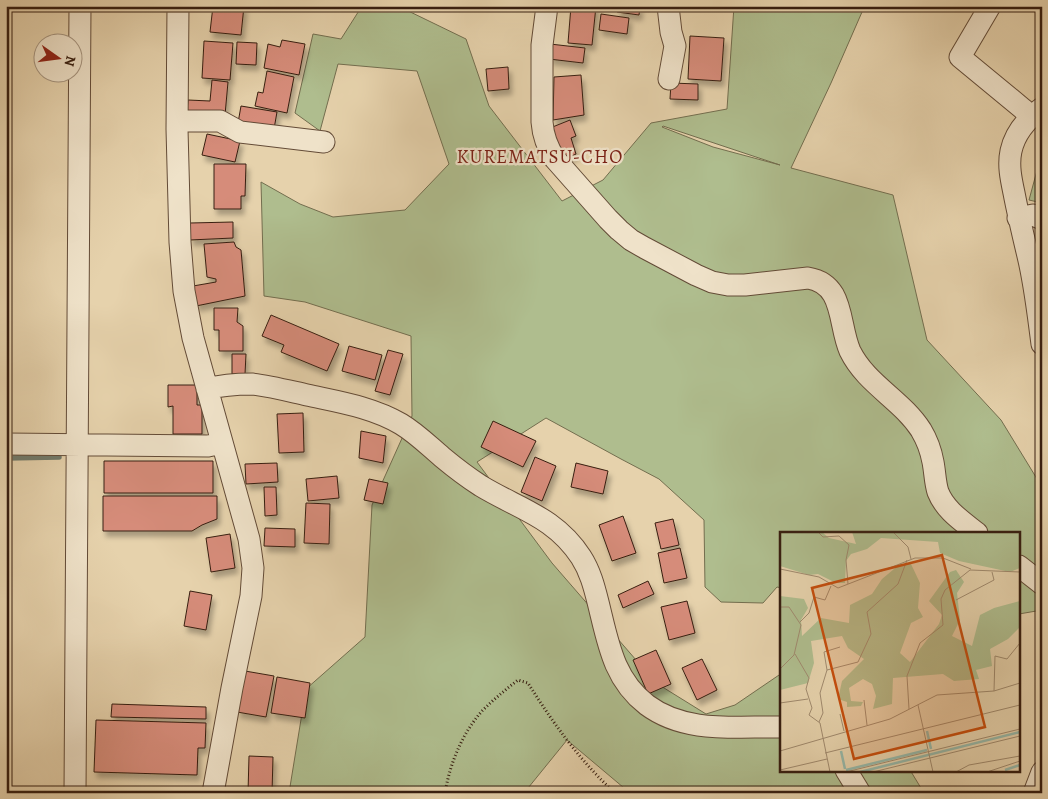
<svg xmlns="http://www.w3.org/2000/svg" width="1048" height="799" font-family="Alegreya,serif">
	<defs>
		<filter id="shadow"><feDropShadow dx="3" dy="5.5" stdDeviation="2.5" flood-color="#0004"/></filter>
	</defs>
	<rect width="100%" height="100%" fill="#e6d2ac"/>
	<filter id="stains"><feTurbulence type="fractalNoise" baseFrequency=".004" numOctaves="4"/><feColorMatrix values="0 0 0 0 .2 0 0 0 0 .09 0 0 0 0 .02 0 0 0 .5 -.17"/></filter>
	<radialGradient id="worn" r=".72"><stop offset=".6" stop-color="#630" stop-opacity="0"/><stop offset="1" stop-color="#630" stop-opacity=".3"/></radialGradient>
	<path fill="#afbd8e" stroke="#736e4f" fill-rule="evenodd" d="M362,6H398L466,39L489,106L562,201L603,180L651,123L727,109L734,6H859L862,12L831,83L791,168L893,195L927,340L1001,420L1042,487V610L1019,614V533H782V588L777,587L763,603L721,602L705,587L704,520L659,479L621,459L546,418L477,462L552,563L656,683L706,714L735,705L782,673V770H910L924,793H630L567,740L524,793H289L306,689L365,637L372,505L412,416L411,336L305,302L264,296L261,182L300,204L333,217L405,210L449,164L417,71L338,64L320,131L295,113L313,34L341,39ZM662,127L663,126L780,165L713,147Z
		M1042,152V203L1029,200Z"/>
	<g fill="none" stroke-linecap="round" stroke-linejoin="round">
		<path stroke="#707a6c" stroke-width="5.5" d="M6,458L59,457"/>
	</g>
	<path fill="#d68c7a" stroke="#371e10" filter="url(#shadow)" d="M213,6H244L241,35L210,32Z
		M571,6H596L592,45L568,43Z
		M618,6H640L639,15L617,12Z
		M601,14L629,18L627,34L599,30Z
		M690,36L724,38L721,81L688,79Z
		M282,40L305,44L299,75L264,68L268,44L280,47Z
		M204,41L233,43L230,80L202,78Z
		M237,42L257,43L256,65L236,64Z
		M550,44L585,48L583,63L549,59Z
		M508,67L509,89L488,91L486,69Z
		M267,71L294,77L287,113L255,106L258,92L263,93Z
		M581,75L584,115L553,120L554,77Z
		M212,80L228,82L225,115L187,111L188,100L210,101Z
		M671,83L698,84V100L670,99Z
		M241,106L277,112L274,129L238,123Z
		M570,120L576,136L571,138L576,154L561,161L550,128Z
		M207,134L240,141L235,162L202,155Z
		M214,164H246L245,196H241V209H214Z
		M233,222V238L190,240V223Z
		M234,242L236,247L241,250L245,296L196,306L193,286L216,282V279L207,277L204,244Z
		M214,308H238L237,322L243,326V351H219V330H214Z
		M271,315L339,344L327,371L281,352L284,345L262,336Z
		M349,346L382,355L375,380L342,371Z
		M388,350L403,354L390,395L375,391Z
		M232,354H246L245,374H232Z
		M168,385H197V405H202V434H173V406L168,407Z
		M303,413L304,452L279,453L277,414Z
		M493,421L536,441L523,467L481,447Z
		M361,431L386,436L383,463L359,458Z
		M535,457L556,466L542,501L521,492Z
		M104,461H213V493H104Z
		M277,463L278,482L246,484L245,464Z
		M576,463L608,471L603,494L571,487Z
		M337,476L339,498L308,501L306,479Z
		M369,479L388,483L383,504L364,500Z
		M264,487H276L277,515L265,516Z
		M103,496H217V519L202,525L192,531H103Z
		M306,503L330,504L329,544L304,543Z
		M623,516L636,553L612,561L599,525Z
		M673,519L679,545L661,549L655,523Z
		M265,528L295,529V547L264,546Z
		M230,534L235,568L211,572L206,538Z
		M680,548L687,578L664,583L658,553Z
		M648,581L654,594L623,608L618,595Z
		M190,591L212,595L206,630L184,626Z
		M687,601L695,633L669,640L661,607Z
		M656,650L671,684L648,694L633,660Z
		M702,659L717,690L697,700L682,668Z
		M245,671L274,676L266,717L237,712Z
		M277,677L310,683L305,718L271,713Z
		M112,704L206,707V719L111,717Z
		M96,720L206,723L205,748H198L197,775L94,772Z
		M249,756L273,757L272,793H248Z
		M89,790L187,793H89Z"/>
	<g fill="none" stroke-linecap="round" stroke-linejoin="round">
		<defs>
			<path id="minor" d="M178,6L177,129L180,242L184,291L193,338L249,539L253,568L251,596L232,688L213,793
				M547,6L542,45V122C543,136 547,147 555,159L608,219L619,230L631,240L645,248L696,275L712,282L728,285H745L808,278C845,284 838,324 850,351C866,384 902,400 921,430C927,440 931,451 933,462C935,472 935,483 938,492C945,510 962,521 977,533
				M668,6L671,32L675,46L669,79
				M990,6L960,57L1023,109L1031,117
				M1042,108C1027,119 1015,133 1011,151C1008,165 1011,179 1014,193C1018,214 1023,235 1028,256C1035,285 1038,314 1042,344
				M178,121H220L240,132L324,142
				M1018,218L1033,215L1042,219
				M207,389C222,385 237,384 252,384C270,386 289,391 307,395C339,402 372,407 401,424C416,433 428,445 442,457C454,467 467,477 481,486C519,509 555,517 581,557C590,571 594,586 598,602C608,642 613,679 647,705C686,734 736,726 782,727
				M6,444L208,446L222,443
				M1019,566L1042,584
				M846,770L860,793
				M75,793L80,6
				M1034,793L1042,772"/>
		</defs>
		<use href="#minor" stroke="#634b37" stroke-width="23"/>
		<path stroke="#371e10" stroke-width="3" stroke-dasharray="1 2.5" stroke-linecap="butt" d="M445,793C450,763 462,734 482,711C493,700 505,690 518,680L528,683C553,723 580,761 615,793"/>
		<use href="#minor" stroke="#efe2c9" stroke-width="21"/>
	</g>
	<g text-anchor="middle" stroke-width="4.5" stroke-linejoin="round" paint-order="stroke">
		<g font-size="19" letter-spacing="1" fill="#7a1f14" stroke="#efe2c9">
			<text x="540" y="163">KUREMATSU-CHO</text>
		</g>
	</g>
	<g transform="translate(780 532)">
		<rect width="240" height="240" fill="#e6d2ac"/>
		<path d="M0,0H42L49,6L76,12L72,0H240V36L230,40L179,29L160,21L158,10L101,6L87,17L71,22L66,29L65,51H56L38,42L29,43L0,34ZM120,32H131L140,51L138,76L143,85L131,91L120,121L130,130L159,92L162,83L149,69L170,40L176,38L184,50L177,61L180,88L172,104L192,114L200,83L214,76L240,69V95L228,107L210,117L212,134L196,138L199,147L174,149L163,142L113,146L112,172L93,177L96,164L92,152L83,147L69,156L71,169L83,170L81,174L67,175V170L58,167L62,149L84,127L68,116L62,104L31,109L34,131L28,151L0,158V64L24,67L28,76L21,88L22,104L41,86L69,91L70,73L92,62L102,47Z" fill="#afbd8e"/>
		<path fill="none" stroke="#96b8a9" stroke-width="2.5" d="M147,199L151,217M61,219L65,237M66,238L147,218M225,238L240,233M80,240L240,200"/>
		<path fill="none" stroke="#a08a6e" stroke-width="1" d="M38,0L43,5L59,4L69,13L66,28L68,52M113,0L128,15L131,27M0,37L39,45L58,56L135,26H163L191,37M176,68L214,48L212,40M0,75H9L21,93L14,123L0,137M20,90L29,81L34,65L45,68L51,54M15,122L29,146L26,157L32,176L29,183L40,191L50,240M47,138L78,130L91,102L87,80L118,52L127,28M214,159L215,124L227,127L240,111M84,168L87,193M0,171L28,167M138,173L153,240M129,177L127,144L140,111L163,93L161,67L165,58L190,38L240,40M60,182L64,199M39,190L43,181L40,161L47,138L44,120L60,115M0,219L110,187L157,163L214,159L240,151M45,221L240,173M0,238L47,227M66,240L240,197M93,240L240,204M176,240L189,233L240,224M207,240L240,229"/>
		<path fill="#c54d0d" fill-opacity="0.15" stroke="#c54d0d" stroke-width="2.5" d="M162,23L205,195L74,227L32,56Z"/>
		<rect width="240" height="240" fill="none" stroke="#371e10" stroke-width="2.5"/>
	</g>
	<rect width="1048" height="799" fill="none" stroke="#e6d2ac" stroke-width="25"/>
	<rect x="8" y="8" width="1033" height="784" fill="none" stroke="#371e10" stroke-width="2.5"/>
	<rect x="12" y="12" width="1023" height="774" fill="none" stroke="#371e10"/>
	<g transform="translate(58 58) rotate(104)"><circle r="24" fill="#efe2c9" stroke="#a5947f"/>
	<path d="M0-4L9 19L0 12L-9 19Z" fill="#8f2418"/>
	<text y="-8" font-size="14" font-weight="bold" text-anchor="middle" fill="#371e10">N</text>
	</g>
	<rect width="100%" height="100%" filter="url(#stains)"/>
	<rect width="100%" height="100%" fill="url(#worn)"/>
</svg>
